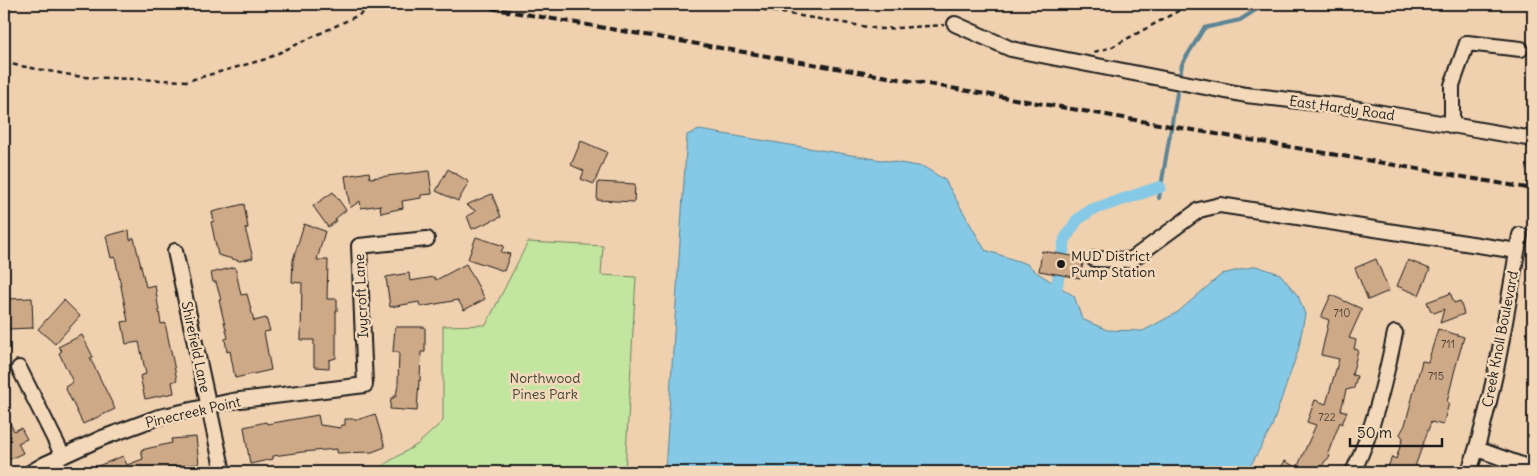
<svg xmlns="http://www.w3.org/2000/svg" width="1537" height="476" font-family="Delius,sans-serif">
	<rect width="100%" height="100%" fill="#efd0af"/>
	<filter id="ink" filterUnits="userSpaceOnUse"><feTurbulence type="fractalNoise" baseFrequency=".02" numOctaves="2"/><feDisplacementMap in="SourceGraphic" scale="10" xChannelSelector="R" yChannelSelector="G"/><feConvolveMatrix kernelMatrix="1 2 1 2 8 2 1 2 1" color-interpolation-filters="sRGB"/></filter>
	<g filter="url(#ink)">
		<path fill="#c2e6a0" stroke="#6f815e" d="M528,242L603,246L601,275L636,277L625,472H376L375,470L418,444L443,421V326L486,325Z"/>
		<path fill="#85c9e6" stroke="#5b8495" d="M699,130L924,167L945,180L985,250L1027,264L1036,272L1074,296L1082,319L1107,330L1143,331L1178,312L1222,274L1256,266L1280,274L1298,296L1305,314L1298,351L1271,429L1247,472H665L687,135Z"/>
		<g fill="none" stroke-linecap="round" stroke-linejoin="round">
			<path stroke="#5b8495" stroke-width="4" d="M1159,198L1182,64L1204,28L1240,20L1265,4"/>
			<path stroke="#85c9e6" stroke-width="12" d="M1054,302L1065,239L1077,220L1091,210L1160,187"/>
		</g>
		<path fill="#cea987" stroke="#1c1c1c" d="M581,141L607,152L594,184L581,179L584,171L571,165Z
			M448,169L469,182L458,201L436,191Z
			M429,171L432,194L421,195V198L402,201L403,208L381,213L380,205L361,208L360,201L350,208L345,176L369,172L370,178Z
			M598,182L635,184L634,202L597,200Z
			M333,192L346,210L335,219L336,221L328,227L313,206Z
			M492,194L501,217L472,229L467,216L476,211L466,205Z
			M244,204L248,228H245L253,258L240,261L218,255L211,222L214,221L212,212Z
			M304,224L325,231L317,260H328L327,299H337V311H336V358L329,360V368L314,367V340H301L302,283L292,282L293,260Z
			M129,230L130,240L134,238L146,287L155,285L161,324L165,323L177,380L172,382L174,393L145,399L140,376L146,374L139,342L126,344L122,322L128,321L115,257L111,258L106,236Z
			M476,237L504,246L501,252L510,254L504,271L468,259Z
			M1042,251L1084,258L1080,278L1039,271Z
			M1376,259L1389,291L1368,300L1355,268Z
			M1408,260L1430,269L1419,295L1397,286Z
			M466,264L485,299L464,310L458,300L420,307L419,302L390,307L386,277L409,273L410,281L434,277L436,280Z
			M235,267L241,295L247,294L254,321L266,318L270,331L264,332L271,370L235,378L230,351L227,352L225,339L228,338L219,300H221L216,282H213L211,273Z
			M1450,292L1454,303L1460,301L1464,314L1440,323L1444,309L1434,313L1433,311H1431L1427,302L1449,294Z
			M1331,295L1362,309L1349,338L1356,340L1354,349L1358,350L1352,375L1357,376L1354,388L1346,390L1341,410L1347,412L1342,424L1340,422L1328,453L1330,457L1325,461L1319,472H1278L1285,461L1297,468L1316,425L1307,422L1315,400L1326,404L1339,359L1321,355L1329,320L1321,317Z
			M32,298L33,328L7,329L8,299Z
			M64,300L80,316L55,344L38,329Z
			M395,327H425V352H421L420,381L419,380L417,411L390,409L391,398H394V396H396L398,385L399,352H393Z
			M1438,329L1464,337L1455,369L1447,402L1449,403L1443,425L1431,422L1413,472H1386L1392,457L1396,459L1403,438L1400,434L1405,425L1422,361L1428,362Z
			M82,335L93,357L90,358L115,409L83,424L65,387L73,382L59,353L62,351L58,347Z
			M4,411L14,431L21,428L27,439L18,443L23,453L4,462Z
			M375,414L385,447L372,452L337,453V449L302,452L273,456V459L250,464L244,427L266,422L267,424L318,415L320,425L341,428V425H345V419H360Z
			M196,437L199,464L169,467L171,472H83L123,456L127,465L143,459L141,450L172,443L171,439Z"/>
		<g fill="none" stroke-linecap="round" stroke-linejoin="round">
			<defs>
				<path id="minor" d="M955,24L1011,49L1246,95L1342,106L1533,139
					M1452,126V85L1467,43L1521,49
					M175,251L223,472
					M1094,259L1131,260L1199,210L1220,205L1517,251
					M19,368L63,456
					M1477,449L1533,469
					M31,472L45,464L102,438L159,417L232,401L365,385L359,246L427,239
					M1353,472C1374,428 1385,381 1395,333
					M1469,472C1495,396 1506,314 1520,235"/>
			</defs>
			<use href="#minor" stroke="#1c1c1c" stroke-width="18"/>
			<path stroke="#1c1c1c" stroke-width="2.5" stroke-dasharray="5 4" stroke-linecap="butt" d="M728,4L880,29L944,25
				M1094,52L1112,47L1191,4
				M4,63L82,77L187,81L266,59L365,12"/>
			<use href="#minor" stroke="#f3d9ba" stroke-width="14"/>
			<path stroke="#1c1c1c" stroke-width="4" stroke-dasharray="8 4" stroke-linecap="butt" d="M467,4L1533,189"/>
		</g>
	</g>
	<circle fill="#1c1c1c" stroke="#f3d9ba" stroke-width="2" cx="1061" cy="264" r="5"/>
	<g text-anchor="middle" stroke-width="5" stroke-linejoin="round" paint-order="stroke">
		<g font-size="11" fill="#483f37">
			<text x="1342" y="317">710</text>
			<text x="1448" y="348">711</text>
			<text x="1436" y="380">715</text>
			<text x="1327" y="421">722</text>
		</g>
		<g font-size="14" fill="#1c1c1c" stroke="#f3d9ba">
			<text transform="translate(1342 108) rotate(8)" y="5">East Hardy Road</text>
			<text transform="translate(361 296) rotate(-93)" y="5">Ivycroft Lane</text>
			<text transform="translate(1500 339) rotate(-79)" y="5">Creek Knoll Boulevard</text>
			<text transform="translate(196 347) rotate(78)" y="5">Shirefield Lane</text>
			<text transform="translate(193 412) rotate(-13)" y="5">Pinecreek Point</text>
		</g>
		<g font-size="14" fill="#1c1c1c" stroke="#f3d9ba" text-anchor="start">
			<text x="1071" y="261">MUD District<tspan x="1071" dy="16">Pump Station</tspan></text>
		</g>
		<g font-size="14" fill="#3d4436" stroke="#f3d9ba">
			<text x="545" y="383">Northwood<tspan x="545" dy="16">Pines Park</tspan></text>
		</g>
	</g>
	<rect width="1537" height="476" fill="none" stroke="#f3d9ba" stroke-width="20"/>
	<rect x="10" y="10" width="1517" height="456" fill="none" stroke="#1c1c1c" stroke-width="2" filter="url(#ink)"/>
	<path d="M1350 438v8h92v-8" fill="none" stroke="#1c1c1c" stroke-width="2.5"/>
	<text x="1357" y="438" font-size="15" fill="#1c1c1c" stroke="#f3d9ba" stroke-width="4" paint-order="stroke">50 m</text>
</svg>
